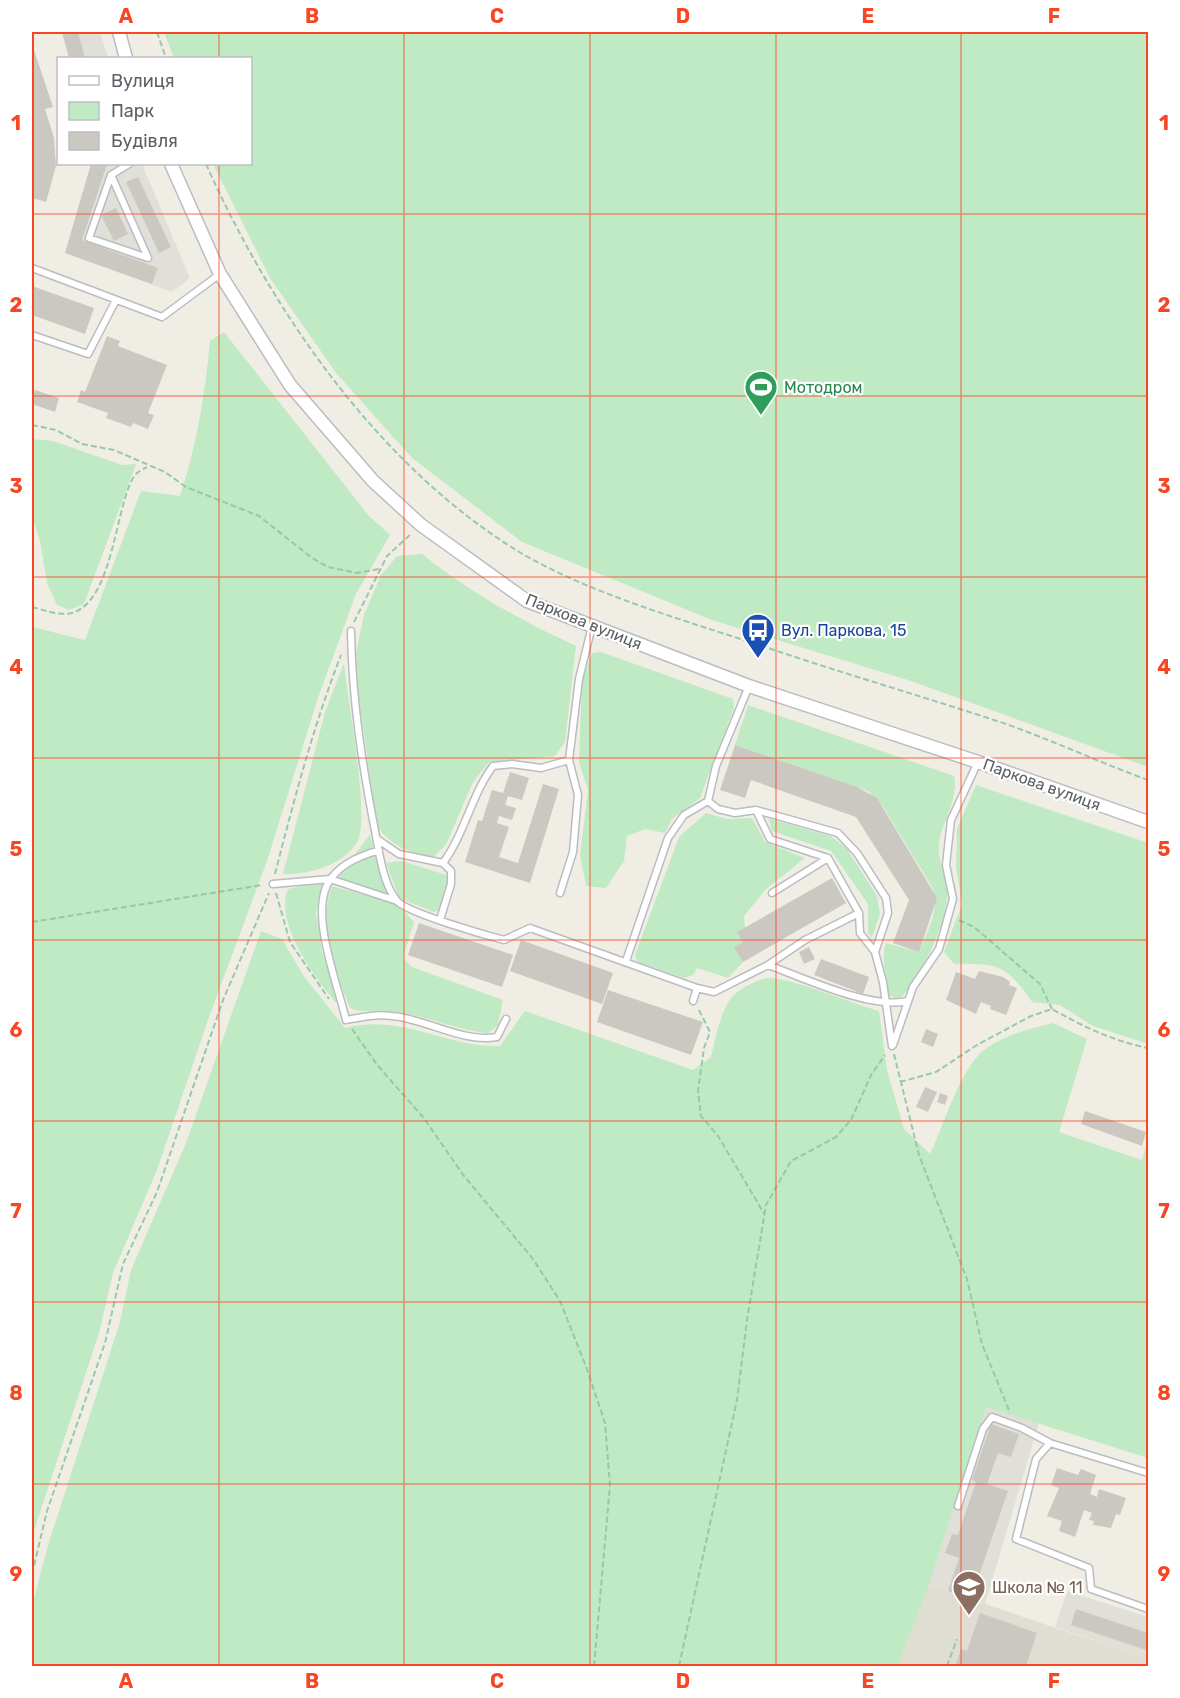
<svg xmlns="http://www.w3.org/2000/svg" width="1180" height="1698" font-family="Rubik,sans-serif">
	<rect width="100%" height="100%" fill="#f0eee4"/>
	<path fill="#e0e0d9" d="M62,32H100L108,58H69Z
		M91,164H142L190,278L172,292L65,253Z
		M986,1406L1039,1423L985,1604L929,1585Z
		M1067,1591L1148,1617V1659L1055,1627Z"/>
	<path fill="#e0ded3" d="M929,1585L1148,1659V1666H898Z"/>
	<path fill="#bfeac3" d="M164,32H1148V767L911,681L712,620L522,542L412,458L336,373L270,278L213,164H250V58H174Z
		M224,332L369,516L390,535L356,594L318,698L267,861L209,1017L157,1170L113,1273L99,1333L32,1537V627L85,640L141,491L180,496C197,445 205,394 210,341Z
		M32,439L53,441L122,465L136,464L84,604L69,610L57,605L47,583L40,541L32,516Z
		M422,554C469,592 522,621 576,646L565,742L555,756L489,762L473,782L446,845L433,857C409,853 391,846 377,826L359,699L356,653L364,615L381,575L397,556Z
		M601,652L733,699L734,708L700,798L672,819L665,833L645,829L627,836L624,861L606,888L586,886L580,855L588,790L579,762L582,682L592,653Z
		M344,663C347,698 371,818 357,842C344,865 308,875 283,874L325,712Z
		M748,705L954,776C959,798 943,820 939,842C937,860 945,870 947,887C950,920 921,976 900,999L889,996C888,978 880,959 886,943L919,952C927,932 941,909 932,887L882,805L868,791L735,745Z
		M976,785L1148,843V1044L1093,1026L1060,1005L1032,1002C1007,965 998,963 954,964L944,952L962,904L956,867L957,829Z
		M706,813L727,819L752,818L765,842L805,858L766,889L744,916L745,928L737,933L742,943L735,947L743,962L728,978L697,968L693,975L684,978L638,962L635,955L679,837Z
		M769,819L831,836L847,849L877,896L880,914L872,938L868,933V904L831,851L772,831Z
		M370,834L378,869L388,894L338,878Z
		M402,861L446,875L448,882L440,910L434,912L399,898L386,863Z
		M318,882L322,884L316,913L322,952L339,1002H335C314,975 274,924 288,889Z
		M332,886L397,904L414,922L403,958L412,967L503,1000L498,1025L488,1033C453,1030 421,1013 387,1011C375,1010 360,1013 350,1008C335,970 317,926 332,886Z
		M261,931L282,939L303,975L345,1028C403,1013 443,1047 500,1046L525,1011L693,1070L711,1057C715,1040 721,1006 735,994C741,988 761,978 768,978C797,979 849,1003 879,1011L887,1070L904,1129L930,1154C944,1126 960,1066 987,1048C1006,1034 1030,1029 1053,1023L1087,1039L1059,1132L1142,1160L1148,1138V1458L986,1407L929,1585L898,1666H32V1606L48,1545L120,1322L131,1270L186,1143Z"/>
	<path fill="#cbc8c1" d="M62,32H78L85,58H69Z
		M32,44L53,107L45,109L54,138L56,166L46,202L32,198Z
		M91,164H107L82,240L158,268L152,284L65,253Z
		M138,177L171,247L159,253L126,182Z
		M116,208L128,234L114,241L101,215Z
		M32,286L94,308L85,334L32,315Z
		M107,336L120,341L118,346L167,365L148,413L154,415L148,429L133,423L131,427L106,418L108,413L77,402L81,390L85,392Z
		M35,390L59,398L55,412L32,404Z
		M735,745L857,787L877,798L937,898L919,952L893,943L909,900L856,817L751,780L745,798L720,790Z
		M510,772L529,778L522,800L508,796L505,805L516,808L512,820L499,816L497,823L509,827L499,857L518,863L543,784L559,789L530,883L465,862L478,820L482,821L492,790L503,793Z
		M832,878L846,903L743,962L734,947L742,943L737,932Z
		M419,923L513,955L502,987L408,955Z
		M521,940L613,973L602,1004L510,971Z
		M809,947L815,959L804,964L799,952Z
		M821,959L869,977L863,994L814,975Z
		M979,971L1003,977L1010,982L1009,985L1017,988L1006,1015L990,1009L991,1006L981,1002L976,1014L946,1000L956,972L975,979Z
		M608,990L703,1022L691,1055L597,1022Z
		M926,1029L938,1034L933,1047L921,1042Z
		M925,1087L937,1092L928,1112L916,1107Z
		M940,1093L948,1096L945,1105L937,1102Z
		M1085,1111L1146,1132L1142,1146L1081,1124Z
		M991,1424L1019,1434L1011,1457L998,1453L987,1484L1008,1491L971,1599L948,1591L959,1558L945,1553L952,1534L958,1535L976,1482L972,1480Z
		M1057,1468L1078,1475L1081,1469L1096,1475L1090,1494L1097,1497L1099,1489L1126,1498L1120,1515L1116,1514L1111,1528L1093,1525L1094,1521L1089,1520L1092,1513L1084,1510L1075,1537L1059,1531L1062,1521L1047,1516L1059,1488L1051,1485Z
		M1076,1609L1148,1633L1146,1650L1071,1625Z
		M980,1613L1037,1633L1026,1666H955L961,1649L967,1651Z"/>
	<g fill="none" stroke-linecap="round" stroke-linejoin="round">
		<defs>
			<path id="lane" d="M111,175L148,258L89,238L111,175L129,164
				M32,268L162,317L220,274
				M32,335L88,354L116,300
				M351,631C352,699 362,764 375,831C379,851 383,885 397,901C408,913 485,935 504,940L530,928L697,988L693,1001
				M749,686L716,766L708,801L718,809L735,813L756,810L838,833L857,853L886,898L888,913L875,952L883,982L892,1046
				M756,810L770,839L828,858L859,913L860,933L875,952
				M377,839L399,854L443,863C465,833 471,796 493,766L512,764L541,768L569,760
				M379,850C361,856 344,862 332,877C306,908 338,984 346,1020C362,1017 376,1014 392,1016C427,1019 462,1043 497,1037L506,1019
				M273,884L330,879L397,901
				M560,893L573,852L578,795L569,760L579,679L592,626
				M772,893L828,858
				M440,920L451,884V871L443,863
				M626,961L668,838L684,815L708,801
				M768,965C804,978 872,1010 908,1001
				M697,988L714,992L768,965L805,940L859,913
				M893,1045L913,987L939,949L953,899L946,865L951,820L978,762
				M1148,1473L1050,1443L1036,1459L1016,1539L1089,1568L1091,1589L1148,1609
				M958,1506L983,1429L992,1417L1022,1428L1050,1443"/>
			<path id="street" d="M119,32L126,58
				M171,164L220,274L290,385L373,481L421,525L527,601L749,686L978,762L1148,822"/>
		</defs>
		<use href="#lane" stroke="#b9bcc1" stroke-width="9"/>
		<use href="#street" stroke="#b9bcc1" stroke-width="15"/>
		<path stroke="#96c9a9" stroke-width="2" stroke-dasharray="6 3" stroke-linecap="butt" d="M157,32L166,58
			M206,164C272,312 380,468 521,553C596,597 698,624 780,652C855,677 931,699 1006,724C1054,741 1101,763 1148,780
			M32,425L56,430L82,444L114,450L165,472L186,487L259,516L312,558L328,567L357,573L379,569
			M32,607C44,610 59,616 72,613C113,601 115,509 133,478C136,472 142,470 147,467
			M354,622L387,556L412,533
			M275,874C294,800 313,727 341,655
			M276,893L290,942L329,999
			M959,920L974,927L1040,984L1052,1009
			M32,922L262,885
			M699,1010L710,1032L704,1048L698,1091L701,1116L718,1136L765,1215
			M352,1029L378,1066L423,1117L464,1176L533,1259L560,1301L587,1369L605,1423L610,1485L594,1666
			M894,1054L919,1155L967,1279L982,1344L1010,1413
			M900,1082L936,1072L977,1045L1031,1016L1052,1009C1084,1027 1113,1041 1148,1048
			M32,1574L47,1511L105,1343L123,1264L157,1192L223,1000L269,893
			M679,1666L737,1400L747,1320L766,1205L791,1161L836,1137L851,1120L871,1075L885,1055
			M947,1666L957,1639"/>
		<use href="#lane" stroke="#fff" stroke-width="6"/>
		<use href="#street" stroke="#fff" stroke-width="12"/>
	</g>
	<path fill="none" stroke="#f84622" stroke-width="1.5" stroke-opacity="0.55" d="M219,32V58M404,32V1666M590,32V1666M776,32V1666M961,32V1666M219,164V1666M32,214H1148M32,396H1148M32,577H1148M32,758H1148M32,940H1148M32,1121H1148M32,1302H1148M32,1484H1148"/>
	<defs>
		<symbol id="stadium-pin" viewBox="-11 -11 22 30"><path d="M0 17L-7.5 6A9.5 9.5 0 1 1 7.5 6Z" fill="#2e9e5b" stroke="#fff"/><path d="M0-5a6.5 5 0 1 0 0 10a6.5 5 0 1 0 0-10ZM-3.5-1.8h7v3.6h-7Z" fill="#fff"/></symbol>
		<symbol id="bus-pin" viewBox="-11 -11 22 30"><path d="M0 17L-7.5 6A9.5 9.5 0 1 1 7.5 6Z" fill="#1a4fb4" stroke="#fff"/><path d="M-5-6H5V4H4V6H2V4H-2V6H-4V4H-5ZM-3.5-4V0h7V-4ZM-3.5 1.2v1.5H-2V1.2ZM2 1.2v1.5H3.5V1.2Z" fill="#fff"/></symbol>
		<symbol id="school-pin" viewBox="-11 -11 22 30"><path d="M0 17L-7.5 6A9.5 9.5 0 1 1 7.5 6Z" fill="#8d6e63" stroke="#fff"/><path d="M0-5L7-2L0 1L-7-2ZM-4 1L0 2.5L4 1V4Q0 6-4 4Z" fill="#fff"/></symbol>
	</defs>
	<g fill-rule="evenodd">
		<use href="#stadium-pin" x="742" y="368" width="38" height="52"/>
		<use href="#bus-pin" x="739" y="611" width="38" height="52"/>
		<use href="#school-pin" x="950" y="1568" width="38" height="52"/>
	</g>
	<g text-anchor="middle" stroke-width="4.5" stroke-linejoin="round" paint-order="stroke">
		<g font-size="16" fill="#27864d" stroke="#fff" text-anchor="start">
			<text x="784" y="393">Мотодром</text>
		</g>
		<g font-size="16" fill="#5c6066" stroke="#fff">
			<text transform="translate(584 621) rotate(22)" y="6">Паркова вулиця</text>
			<text transform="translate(1042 784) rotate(20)" y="6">Паркова вулиця</text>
		</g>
		<g font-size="16" fill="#164399" stroke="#fff" text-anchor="start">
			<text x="781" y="636">Вул. Паркова, 15</text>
		</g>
		<g font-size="16" fill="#785e54" stroke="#fff" text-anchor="start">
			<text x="992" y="1593">Школа № 11</text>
		</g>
	</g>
	<rect width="1180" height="1698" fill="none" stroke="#ffffff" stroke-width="66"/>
	<rect x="57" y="57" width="195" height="108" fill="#ffffff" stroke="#bebfc2" stroke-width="1.5"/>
	<rect x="69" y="76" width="30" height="9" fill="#ffffff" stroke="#bebfc2" stroke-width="1.5"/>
	<text x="111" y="87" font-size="18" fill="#5c6066">Вулиця</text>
	<rect x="69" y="102" width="30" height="18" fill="#bfeac3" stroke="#bebfc2" stroke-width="1.5"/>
	<text x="111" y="117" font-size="18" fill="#5c6066">Парк</text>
	<rect x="69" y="132" width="30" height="18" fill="#cbc8c1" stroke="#bebfc2" stroke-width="1.5"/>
	<text x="111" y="147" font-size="18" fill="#5c6066">Будівля</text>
	<rect x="33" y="33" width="1114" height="1632" fill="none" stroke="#f84622" stroke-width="2"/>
	<g font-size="20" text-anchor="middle" font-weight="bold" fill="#f84622">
		<text x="126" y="23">A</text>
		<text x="312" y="23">B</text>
		<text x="497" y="23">C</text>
		<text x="683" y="23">D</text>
		<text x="868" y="23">E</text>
		<text x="1054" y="23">F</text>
		<text x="16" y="130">1</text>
		<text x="1164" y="130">1</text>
		<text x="16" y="312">2</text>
		<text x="1164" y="312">2</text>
		<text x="16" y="493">3</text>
		<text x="1164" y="493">3</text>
		<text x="16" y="674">4</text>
		<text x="1164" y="674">4</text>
		<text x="16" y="856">5</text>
		<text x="1164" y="856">5</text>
		<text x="16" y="1037">6</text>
		<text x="1164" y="1037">6</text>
		<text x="16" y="1218">7</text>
		<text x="1164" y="1218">7</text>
		<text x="16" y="1400">8</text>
		<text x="1164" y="1400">8</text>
		<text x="16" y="1581">9</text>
		<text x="1164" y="1581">9</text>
		<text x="126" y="1688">A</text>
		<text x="312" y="1688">B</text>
		<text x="497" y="1688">C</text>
		<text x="683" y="1688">D</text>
		<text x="868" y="1688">E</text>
		<text x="1054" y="1688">F</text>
	</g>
</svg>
